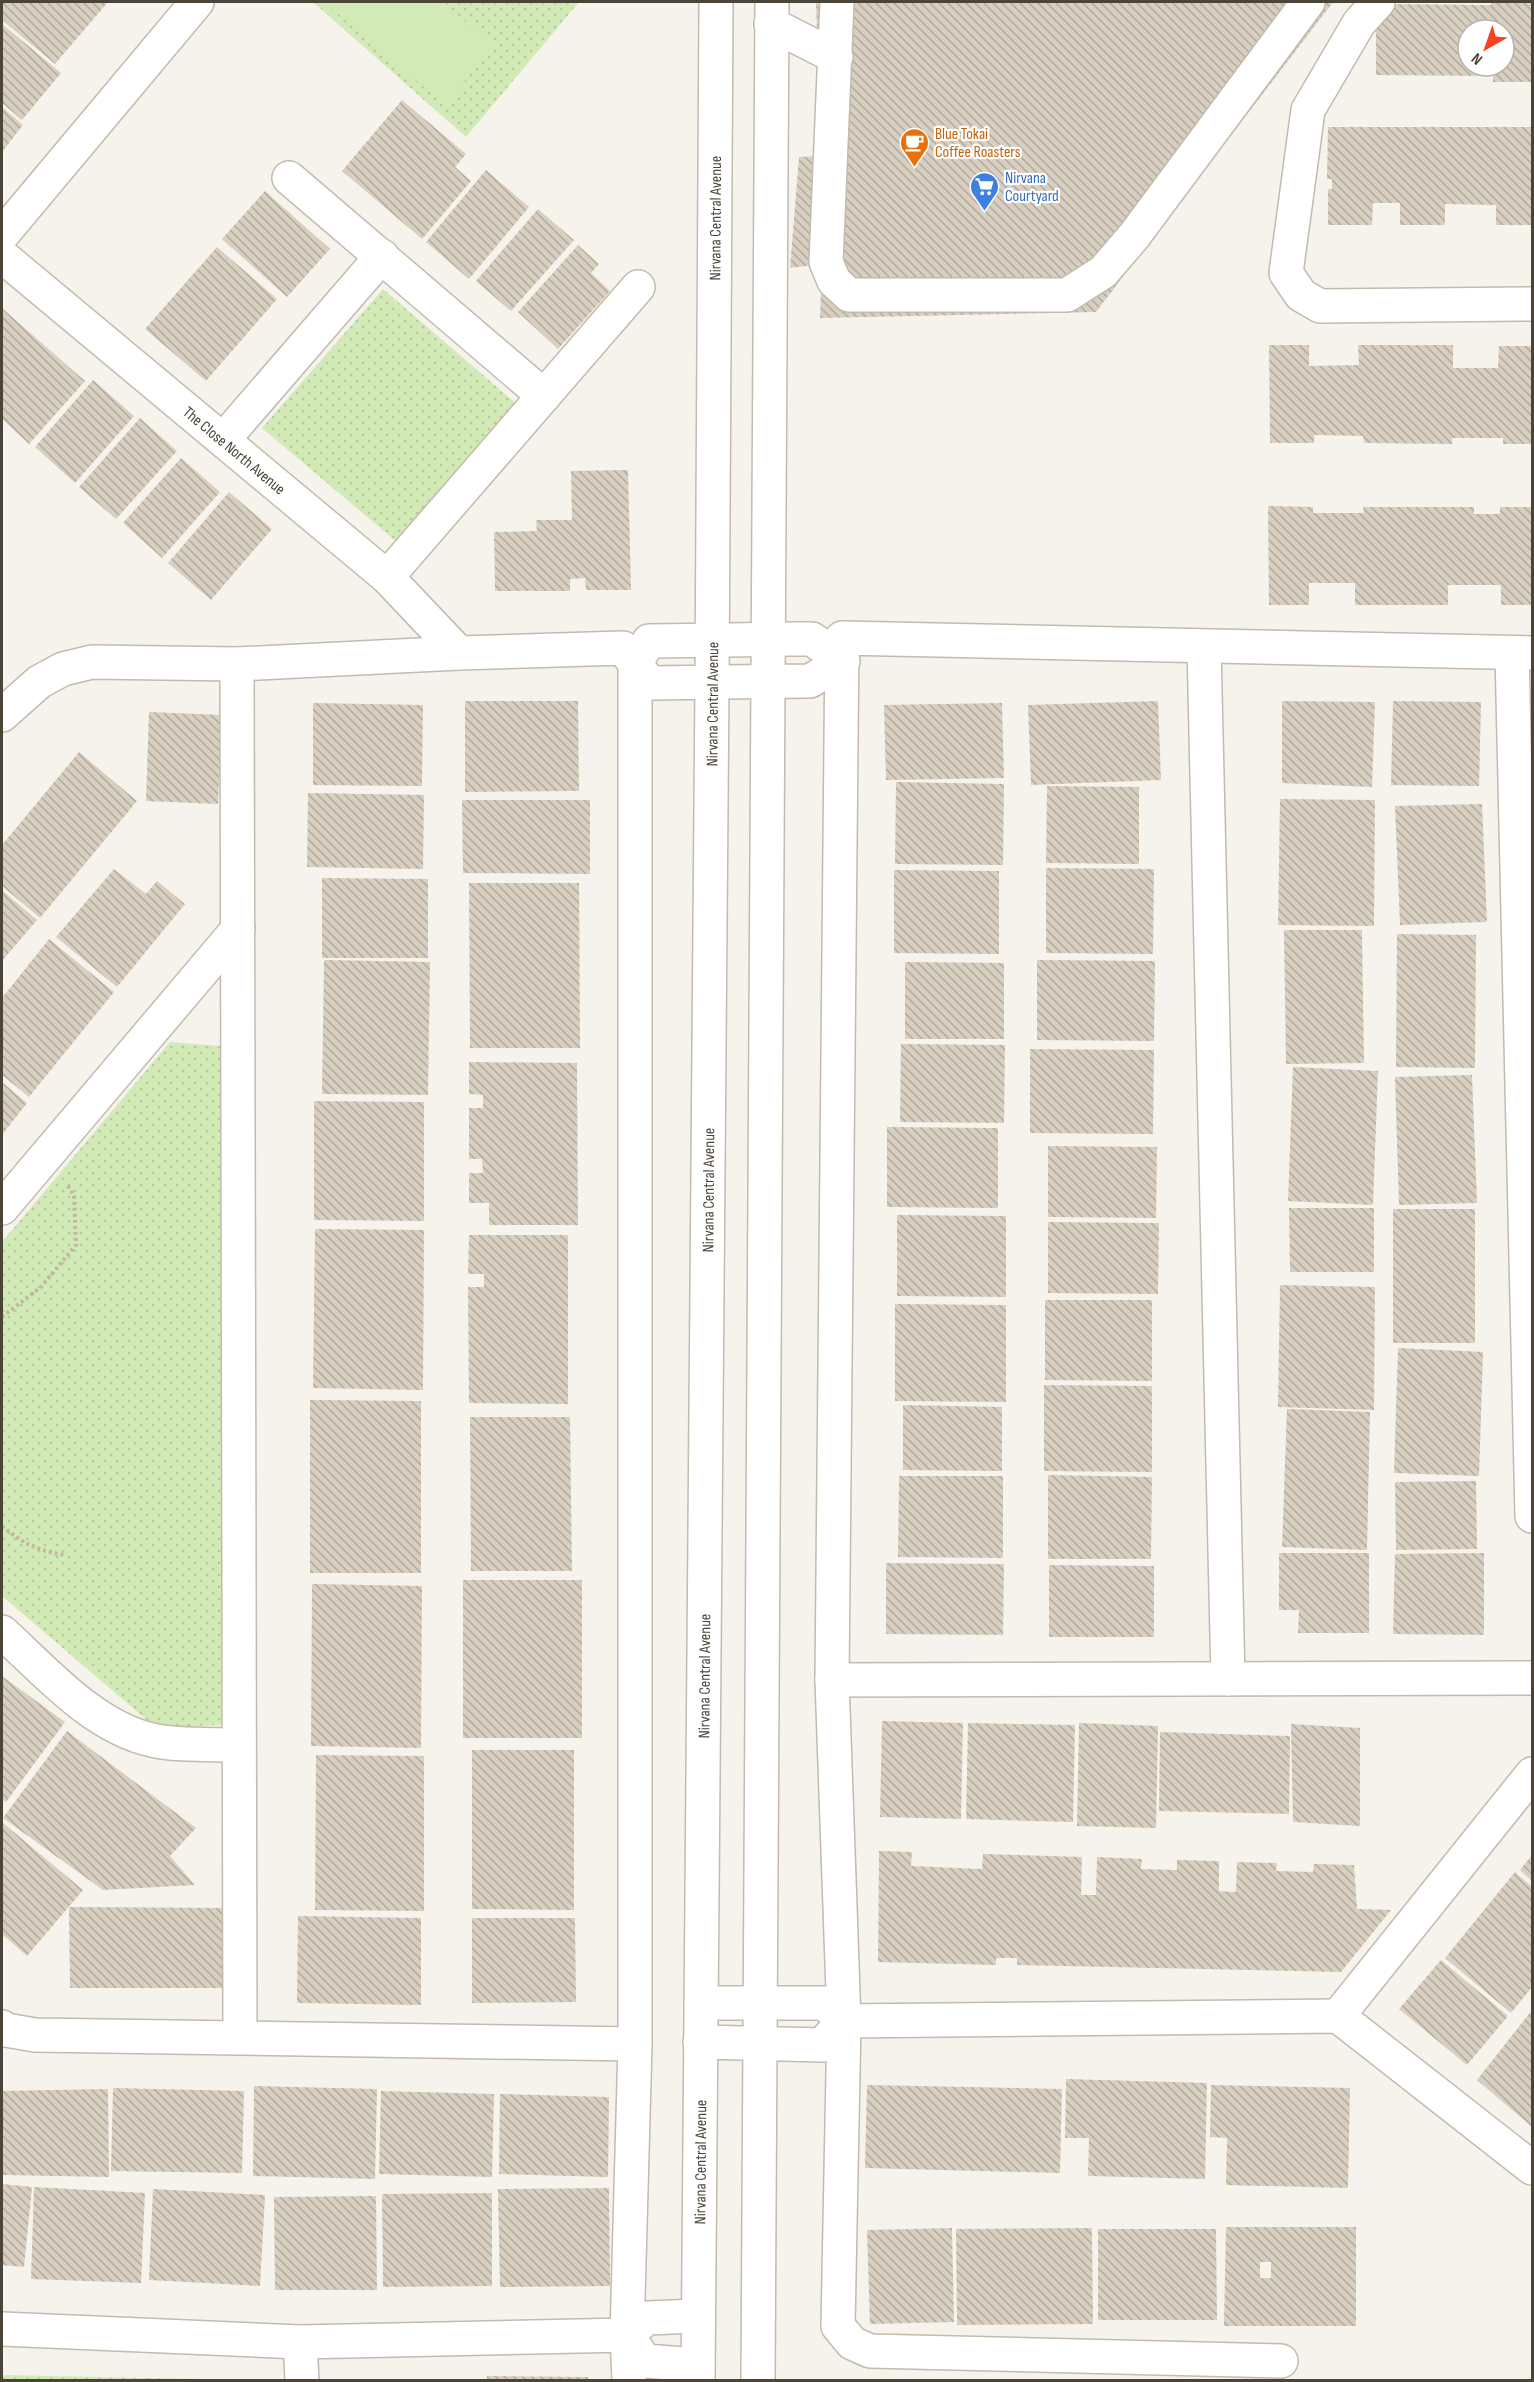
<svg xmlns="http://www.w3.org/2000/svg" width="1534" height="2382" font-family="'Sofia Sans Condensed',sans-serif">
	<defs>
		<pattern id="grass-dots" width="8" height="8" patternUnits="userSpaceOnUse" patternTransform="scale(1.5)"><rect width="8" height="8" fill="#d2eab5"/><path d="M2 2h.1M6 6h.1" fill="none" stroke="#b6ca9c" stroke-width="1.8" stroke-linecap="round"/></pattern>
		<pattern id="building-back-hatch" width="6" height="6" patternUnits="userSpaceOnUse" patternTransform="scale(1.5)"><rect width="6" height="6" fill="#d8cfc1"/><path d="M-1 5l2 2M0 0l6 6M5-1l2 2" fill="none" stroke="#b1aa9e"/></pattern>
	</defs>
	<rect width="100%" height="100%" fill="#f6f3ec"/>
	<path fill="url(#grass-dots)" d="M313,2H579L466,137Z
		M383,289L518,405L398,543L262,428Z
		M170,1042L231,1047L226,1725L155,1727L2,1596V1242Z
		M2,2375L247,2380H2Z"/>
	<path fill="#d2eab5" d="M324,2H442L493,44L446,106Z"/>
	<path fill="url(#building-back-hatch)" fill-rule="evenodd" d="M2,2H108L55,64L2,20Z
		M816,2H1333L1096,312L820,318L822,264L790,268L799,157L821,156Z
		M1491,2H1532V82H1493V76L1376,75V4L1491,5ZM1468,30H1504V66H1468Z
		M2,24L61,73L22,120L2,103Z
		M402,100L466,154L455,167L471,181L422,239L342,171Z
		M2,107L23,125L2,152Z
		M1328,127H1532V225H1496V205L1445,204V225H1400V203H1373L1372,225H1328V189H1332V179H1327Z
		M486,170L529,207L469,279L426,242Z
		M265,191L330,249L287,297L222,239Z
		M538,209L574,240L511,311L476,281Z
		M578,245L599,264L591,273L610,291L558,349L518,312Z
		M217,247L277,299L206,381L145,329Z
		M3,309L85,381L29,444L2,419Z
		M1269,345H1309V366L1359,365L1358,345H1453V368H1498L1499,346H1532V444H1503V438H1452V444L1364,443L1363,436L1314,435V443H1270Z
		M93,380L134,416L75,483L35,447Z
		M140,418L177,451L116,519L79,487Z
		M181,458L220,492L162,558L123,523Z
		M628,470L631,590H586L585,578L570,579V591H495L494,532L537,531L536,520H572L571,471Z
		M229,492L272,529L211,600L168,563Z
		M1268,506L1313,507V513H1364L1363,507H1474V514H1500V507H1532V605H1501V585H1448V605H1355V583H1309V605H1269Z
		M465,701H578L579,791L465,792Z
		M1158,701L1161,780L1031,785L1028,705Z
		M1282,701L1375,702L1372,787L1282,783Z
		M1393,701L1481,702L1479,786L1391,785Z
		M313,703L423,705L422,786L313,785Z
		M1002,703L1004,778L886,780L884,705Z
		M149,712L222,715L218,804L146,801Z
		M79,752L137,801L40,918L2,886V845Z
		M896,782L1004,784L1003,865L895,864Z
		M1047,786L1139,787V864L1046,863Z
		M308,793L424,795L423,869L307,867Z
		M1280,799L1375,800L1374,926L1278,925Z
		M462,800H590V874L463,873Z
		M1482,804L1487,922L1400,925L1395,806Z
		M1046,868L1154,869L1153,954L1046,953Z
		M114,869L146,894L157,881L185,904L117,987L56,937Z
		M894,870L999,871V954L894,953Z
		M322,878L428,879V958H322Z
		M469,883H579L580,1048H470Z
		M2,890L37,920L2,961Z
		M1284,930H1362L1364,1063L1286,1064Z
		M1397,934L1476,935L1475,1068L1396,1067Z
		M49,939L114,992L29,1097L2,1075V998Z
		M324,960L430,962L428,1095L322,1094Z
		M1037,960L1155,961L1154,1041L1037,1040Z
		M905,962L1004,963V1039H905Z
		M901,1044L1005,1045L1004,1123L900,1122Z
		M1030,1049L1154,1050L1153,1134L1030,1133Z
		M469,1062L577,1063L578,1225H489V1203H469V1173H483L482,1159H469V1108H483V1095L469,1094Z
		M1293,1067L1378,1071L1373,1205L1288,1201Z
		M1472,1075L1477,1203L1399,1205L1395,1077Z
		M2,1082L27,1103L2,1135Z
		M314,1101L424,1102V1221L314,1220Z
		M887,1127L998,1128V1208L887,1207Z
		M1048,1146L1157,1147L1156,1218L1048,1217Z
		M1289,1208H1374V1272H1290Z
		M1393,1209H1475V1343H1393Z
		M897,1215L1006,1216V1297L897,1296Z
		M1048,1222L1159,1223L1158,1294L1048,1293Z
		M315,1229L424,1230L423,1390L313,1388Z
		M469,1235H568V1404L469,1403L468,1287H484V1274H468Z
		M1280,1285L1375,1287L1374,1410L1278,1407Z
		M1045,1300H1152V1381L1045,1380Z
		M895,1304L1006,1305V1402L895,1401Z
		M1398,1348L1483,1352L1479,1476L1394,1473Z
		M1044,1385L1152,1386V1472L1044,1471Z
		M310,1400L421,1401V1573H310Z
		M903,1405L1002,1407V1471L903,1470Z
		M1287,1409L1370,1412L1367,1550L1282,1547Z
		M470,1417H570L572,1571H471Z
		M1048,1475L1152,1477L1151,1559H1048Z
		M899,1476H1003V1558L898,1557Z
		M1476,1481L1477,1549L1396,1550L1395,1482Z
		M1279,1553H1369V1633H1298L1299,1610H1279Z
		M1484,1553V1635L1393,1634L1395,1554Z
		M886,1563L1004,1564L1003,1635L886,1634Z
		M1049,1565L1154,1566V1637H1049Z
		M463,1580H582V1738H463Z
		M312,1584L422,1586L421,1748L311,1746Z
		M2,1676L65,1722L6,1802L2,1799Z
		M882,1721L963,1723L961,1819L880,1817Z
		M968,1723L1075,1725L1073,1822L966,1819Z
		M1079,1723L1158,1726L1156,1828L1077,1826Z
		M1291,1724L1360,1728V1826L1293,1822Z
		M67,1731L196,1828L170,1856L195,1885L103,1890L3,1818Z
		M1160,1732L1290,1736L1289,1814L1159,1811Z
		M472,1750H574V1910L472,1909Z
		M316,1755L424,1756V1911L315,1910Z
		M3,1823L83,1890L27,1956L2,1934Z
		M879,1851L912,1852L911,1866L982,1869L983,1854L1082,1857L1081,1895H1096L1097,1857L1142,1859L1141,1869L1177,1870V1860L1219,1861V1891L1236,1892L1237,1862L1277,1863L1276,1871L1313,1872L1314,1864L1354,1865L1357,1909L1391,1910L1341,1972L1017,1965V1958H996V1965L878,1962Z
		M1532,1855V1881L1520,1870Z
		M1515,1872L1532,1887V1987L1511,2013L1445,1958Z
		M69,1907L225,1908V1988H70Z
		M298,1916L421,1918V2005L297,2003Z
		M472,1918H575L576,2002L472,2003Z
		M1441,1960L1508,2016L1467,2065L1399,2009Z
		M1532,2010V2127L1477,2080Z
		M1066,2079L1207,2083L1205,2179L1088,2176L1089,2138H1065Z
		M867,2085L1062,2089L1060,2173L865,2168Z
		M1211,2085L1350,2088L1348,2188L1226,2185L1227,2138L1210,2137Z
		M254,2086L377,2089L375,2179L253,2176Z
		M113,2088L244,2091L242,2173L111,2171Z
		M108,2089L109,2177L2,2175V2091Z
		M381,2091L494,2094L492,2177L379,2174Z
		M500,2094L609,2097L608,2177L499,2174Z
		M2,2184L32,2187L24,2267L2,2265Z
		M34,2187L145,2193L141,2283L31,2279Z
		M609,2188L610,2286L500,2287L498,2189Z
		M153,2189L265,2195L260,2286L149,2280Z
		M492,2193V2286L383,2287L382,2194Z
		M376,2196L377,2290H275L274,2197Z
		M1226,2227H1356V2326H1224ZM1260,2262H1271V2278H1260Z
		M952,2228L954,2322L870,2324L867,2230Z
		M1092,2228L1093,2324L957,2325L956,2229Z
		M1098,2229H1216L1217,2320H1098Z
		M487,2376L588,2377V2380H487Z"/>
	<g fill="none" stroke-linecap="round" stroke-linejoin="round">
		<defs>
			<g id="minor">
				<path d="M837,2L826,262L834,281L849,295H1067L1103,272L1134,236L1308,2"/>
				<path d="M1378,2L1359,23L1308,110L1286,273L1301,295L1320,306L1532,304"/>
				<path d="M771,24L836,57"/>
				<path d="M289,178L544,396"/>
				<path d="M2,235L197,2"/>
				<path id="s1" d="M2,256L387,577L459,653"/>
				<path d="M223,440L382,256"/>
				<path d="M387,577L638,287"/>
				<path d="M1204,647L1228,1679"/>
				<path d="M1512,653L1532,1516"/>
				<path d="M237,664L240,2037"/>
				<path d="M2,715L39,682L63,669L92,662L237,664L459,653L623,648L650,683L810,681L843,661L812,639H791L649,641L635,664V2044L627,2335L629,2380"/>
				<path d="M2,1208L238,929"/>
				<path d="M2,1632C45,1671 93,1727 152,1740C175,1746 214,1744 239,1745"/>
				<path d="M832,1680L1532,1678"/>
				<path d="M701,2003H824L844,2021L1338,2016L1532,2168"/>
				<path d="M1338,2016L1532,1774"/>
				<path d="M2,2027L6,2030L35,2035L635,2044"/>
				<path d="M700,2042L822,2045L844,2021"/>
				<path d="M2,2329L300,2342L627,2335L647,2318L698,2316"/>
				<path d="M627,2335L645,2361L698,2365"/>
				<path d="M300,2342L302,2380"/>
				<path d="M1281,2361L870,2351L852,2343L838,2326L844,2021L832,1680L842,638L1532,653"/>
				<path id="s2" d="M698,2380L712,683L716,2"/>
				<path d="M758,2380L772,2"/>
			</g>
		</defs>
		<use href="#minor" stroke="#c2bbae" stroke-width="36"/>
		<path stroke="#c4b79f" stroke-width="4" stroke-dasharray="3 3" stroke-linecap="butt" d="M2,1317L41,1287L76,1245L74,1196L68,1186
			M2,1526C24,1544 37,1551 66,1555"/>
		<use href="#minor" stroke="#fff" stroke-width="33"/>
	</g>
	<defs>
		<symbol id="cafe-pin" viewBox="-11 -11 22 30"><path d="M0 17L-7.5 6A9.5 9.5 0 1 1 7.5 6Z" fill="#e8710a" stroke="#fff"/><path d="M-5.5-4.5H6V0H3Q3 3.5 0 3.5H-2.5Q-5.5 3.5-5.5 0ZM3-3.2v2h1.7v-2ZM-6 4.5H4V6H-6Z" fill="#fff"/></symbol>
		<symbol id="supermarket-pin" viewBox="-11 -11 22 30"><path d="M0 17L-7.5 6A9.5 9.5 0 1 1 7.5 6Z" fill="#3f7fe0" stroke="#fff"/><path d="M-6-5.5h2.5l.6 2H6L4.5 2H-2.5L-4.4-4H-6ZM-1.5 3.2a1.3 1.3 0 1 0 .1 0ZM3 3.2a1.3 1.3 0 1 0 .1 0Z" fill="#fff"/></symbol>
	</defs>
	<g fill-rule="evenodd">
		<use href="#cafe-pin" x="898" y="126" width="33" height="45"/>
		<use href="#supermarket-pin" x="968" y="170" width="33" height="45"/>
	</g>
	<g text-anchor="middle" stroke-width="4.5" stroke-linejoin="round" paint-order="stroke">
		<g font-size="16" fill="#c56008" stroke="#fff" text-anchor="start">
			<text x="935" y="139">Blue Tokai<tspan x="935" dy="18">Coffee Roasters</tspan></text>
		</g>
		<g font-size="16" fill="#366cbe" stroke="#fff" text-anchor="start">
			<text x="1005" y="183">Nirvana<tspan x="1005" dy="18">Courtyard</tspan></text>
		</g>
		<g font-size="16" fill="#4b4439" stroke="#fff">
			<text dy="6" stroke="none"><textPath href="#s2" startOffset="2162">Nirvana Central Avenue</textPath></text>
			<text dy="6" stroke="none"><textPath href="#s1" startOffset="303">The Close North Avenue</textPath></text>
			<text dy="6" stroke="none"><textPath href="#s2" startOffset="1676">Nirvana Central Avenue</textPath></text>
			<text dy="6" stroke="none"><textPath href="#s2" startOffset="1190">Nirvana Central Avenue</textPath></text>
			<text dy="6" stroke="none"><textPath href="#s2" startOffset="704">Nirvana Central Avenue</textPath></text>
			<text dy="6" stroke="none"><textPath href="#s2" startOffset="218">Nirvana Central Avenue</textPath></text>
		</g>
	</g>
	<rect width="1534" height="2382" fill="none" stroke="#4b4439" stroke-width="6"/>
	<g transform="translate(1486 48) rotate(220)"><circle r="28" fill="#ffffff" stroke="#b7b4b0" stroke-width="1.5"/>
	<path d="M0-4.5L10 22L0 15L-10 22Z" fill="#fc3f1d"/>
	<text y="-9" font-size="16" font-weight="bold" text-anchor="middle" fill="#4b4439">N</text>
	</g>
</svg>
